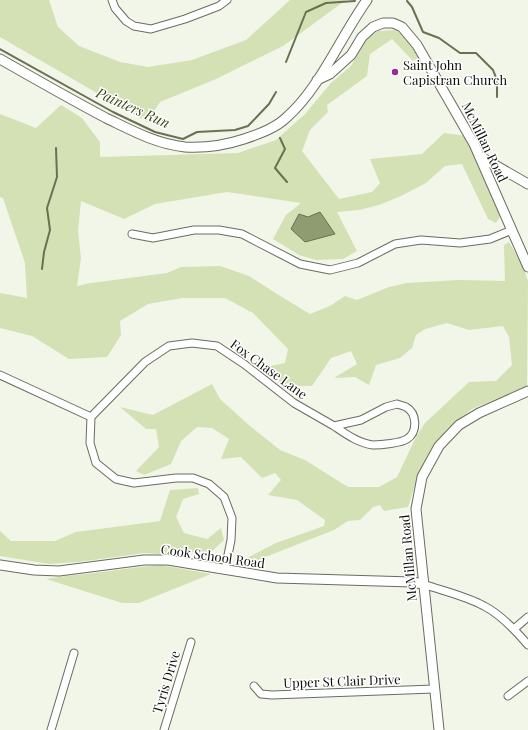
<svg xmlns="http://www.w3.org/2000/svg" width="528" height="730" font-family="'Playfair Display',serif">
	<rect width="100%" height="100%" fill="#f1f6e8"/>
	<path fill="#d4e1b5" d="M0,0H49L58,27L79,46L120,62L148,67L192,60L246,40L290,0H346L283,46L216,79L160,102L147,122L0,37Z
		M395,30L403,35L419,57L413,61L392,39L370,54L367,76L327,105L328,112L310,130L302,151L339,199L372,192L380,183L370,159L422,154L444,133L466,136L501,215L496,223L488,219L462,164L445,166L426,183L401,196L379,205L359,210L337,212L357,251L343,259L316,260L299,255L273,239L286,215L301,203L227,192L155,204L124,219L81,201L78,231L81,258L77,286L91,283L167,273L181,267L220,266L249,276L277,294L310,314L330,306L345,296L357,300L389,287L407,283L458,280L505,281L504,245L509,242L523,266L528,281L527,386L472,409L448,428L429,453L417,478L408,507L384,511L380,505L373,507L360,520L348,521L334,530L250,563L241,561L276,543L324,526L325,520L297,500L268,495L281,480L275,473L262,478L241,457L221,459L229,439L212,428L197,427L181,441L171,464L144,475L136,471L159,447L156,429H146L120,407L153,415L212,384L220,399L250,426L280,450L305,460L348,487H379L397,477L416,437L425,423L469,382L496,381L512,365L509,337L503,326L469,330L447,323L425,329L416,335L412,348L400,358L376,365L369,385L355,377L334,378L357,364L351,351L331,358L312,386H282L270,366L285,363L288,349L253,313L225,298H182L148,304L120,321L121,335L107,357L69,359L32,336L0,328V293L27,298L25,263L3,198L0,197V114L36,128L61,105L82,118L100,142V157L238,153L276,140L305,114L331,83L351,66L364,41L378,31Z
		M198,488L199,494L183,499L176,517L184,533L207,539L221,528L224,540L206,557L186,549L173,555L145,553L78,562L49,564L0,556V531L11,541H55L76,532L160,521L170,490Z
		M161,565L211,574L139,603H122L46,579C57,577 66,576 77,575C105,572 133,567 161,565Z"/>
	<path fill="#8f9b70" stroke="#697152" d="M320,212L335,234L305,242L291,229L299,214L308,217Z"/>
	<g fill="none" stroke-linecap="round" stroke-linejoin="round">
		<path stroke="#697152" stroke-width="2" d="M407,1L412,7L423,32L439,38L460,53H476L493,70L497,80V97
			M0,49L113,112L155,132L183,139L197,132L235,130L248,126L269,104L276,92
			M286,62L306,12L326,3L355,1
			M280,138L285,149L275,168L287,182
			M42,269L44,252L50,230L47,208L57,177L56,148"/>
		<defs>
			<path id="minor" d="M112,0L115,8L126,21L134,26L151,29L185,19L219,6L227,0
				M132,234L153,238L194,230H219L242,234L300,264L330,270L358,263L395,244L421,240L460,243L490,239L512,230
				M0,375L91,417
				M397,404C400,405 404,406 406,407C417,413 418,432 407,439C401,443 381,445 373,445C358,443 346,434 334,426L361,420L386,407Z
				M225,570L231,540L232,518L224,497L209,484L193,478H176L134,483L116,479L96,463L90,443L91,417L145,362L169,346L192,343L217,346L244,364L294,403L334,426
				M423,584C443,591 466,596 484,606C500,614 517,632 528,645
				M514,629L528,617
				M254,686L261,694L272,695L434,689
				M508,696L528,681
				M51,730L74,653
				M164,730L191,642"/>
			<path id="tertiary" d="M0,59C35,79 70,99 106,118C131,130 156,144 185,147C204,148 226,145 244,139C259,134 276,128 287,117C320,88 341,36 367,0
				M317,80L330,74L351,55L362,37L373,27L383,23H393L402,27L417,45L474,144L528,267
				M481,157L528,184
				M0,565L34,570L59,571L144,560H168L277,578L412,582L423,584
				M439,730L416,509L422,477L439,446L459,425L479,413L528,391"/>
		</defs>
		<use href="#minor" stroke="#696c60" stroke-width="9"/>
		<use href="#tertiary" stroke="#696c60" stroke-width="11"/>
		<use href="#minor" stroke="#fff" stroke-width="7"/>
		<use href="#tertiary" stroke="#fff" stroke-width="9"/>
	</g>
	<circle fill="#982e90" stroke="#fff" stroke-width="1.5" cx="395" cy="72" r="4"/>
	<g text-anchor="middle" stroke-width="3" stroke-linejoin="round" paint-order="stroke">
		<g font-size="13" fill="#0f100b" stroke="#fff" text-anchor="start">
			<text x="403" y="70">Saint John<tspan x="403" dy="15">Capistran Church</tspan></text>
		</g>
		<g font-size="13" fill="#0f100b" stroke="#fff">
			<text transform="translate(485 142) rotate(64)" y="5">McMillan Road</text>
			<text transform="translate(269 369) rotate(36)" y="5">Fox Chase Lane</text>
			<text transform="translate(213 556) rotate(8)" y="5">Cook School Road</text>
			<text transform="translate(408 558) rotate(-95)" y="5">McMillan Road</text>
			<text transform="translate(342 681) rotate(-2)" y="5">Upper St Clair Drive</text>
			<text transform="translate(166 682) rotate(-73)" y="5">Tyris Drive</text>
		</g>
		<g font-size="14" font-style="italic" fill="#3a4614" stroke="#fff">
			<text transform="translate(133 108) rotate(24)" y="5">Painters Run</text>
		</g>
	</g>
</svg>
